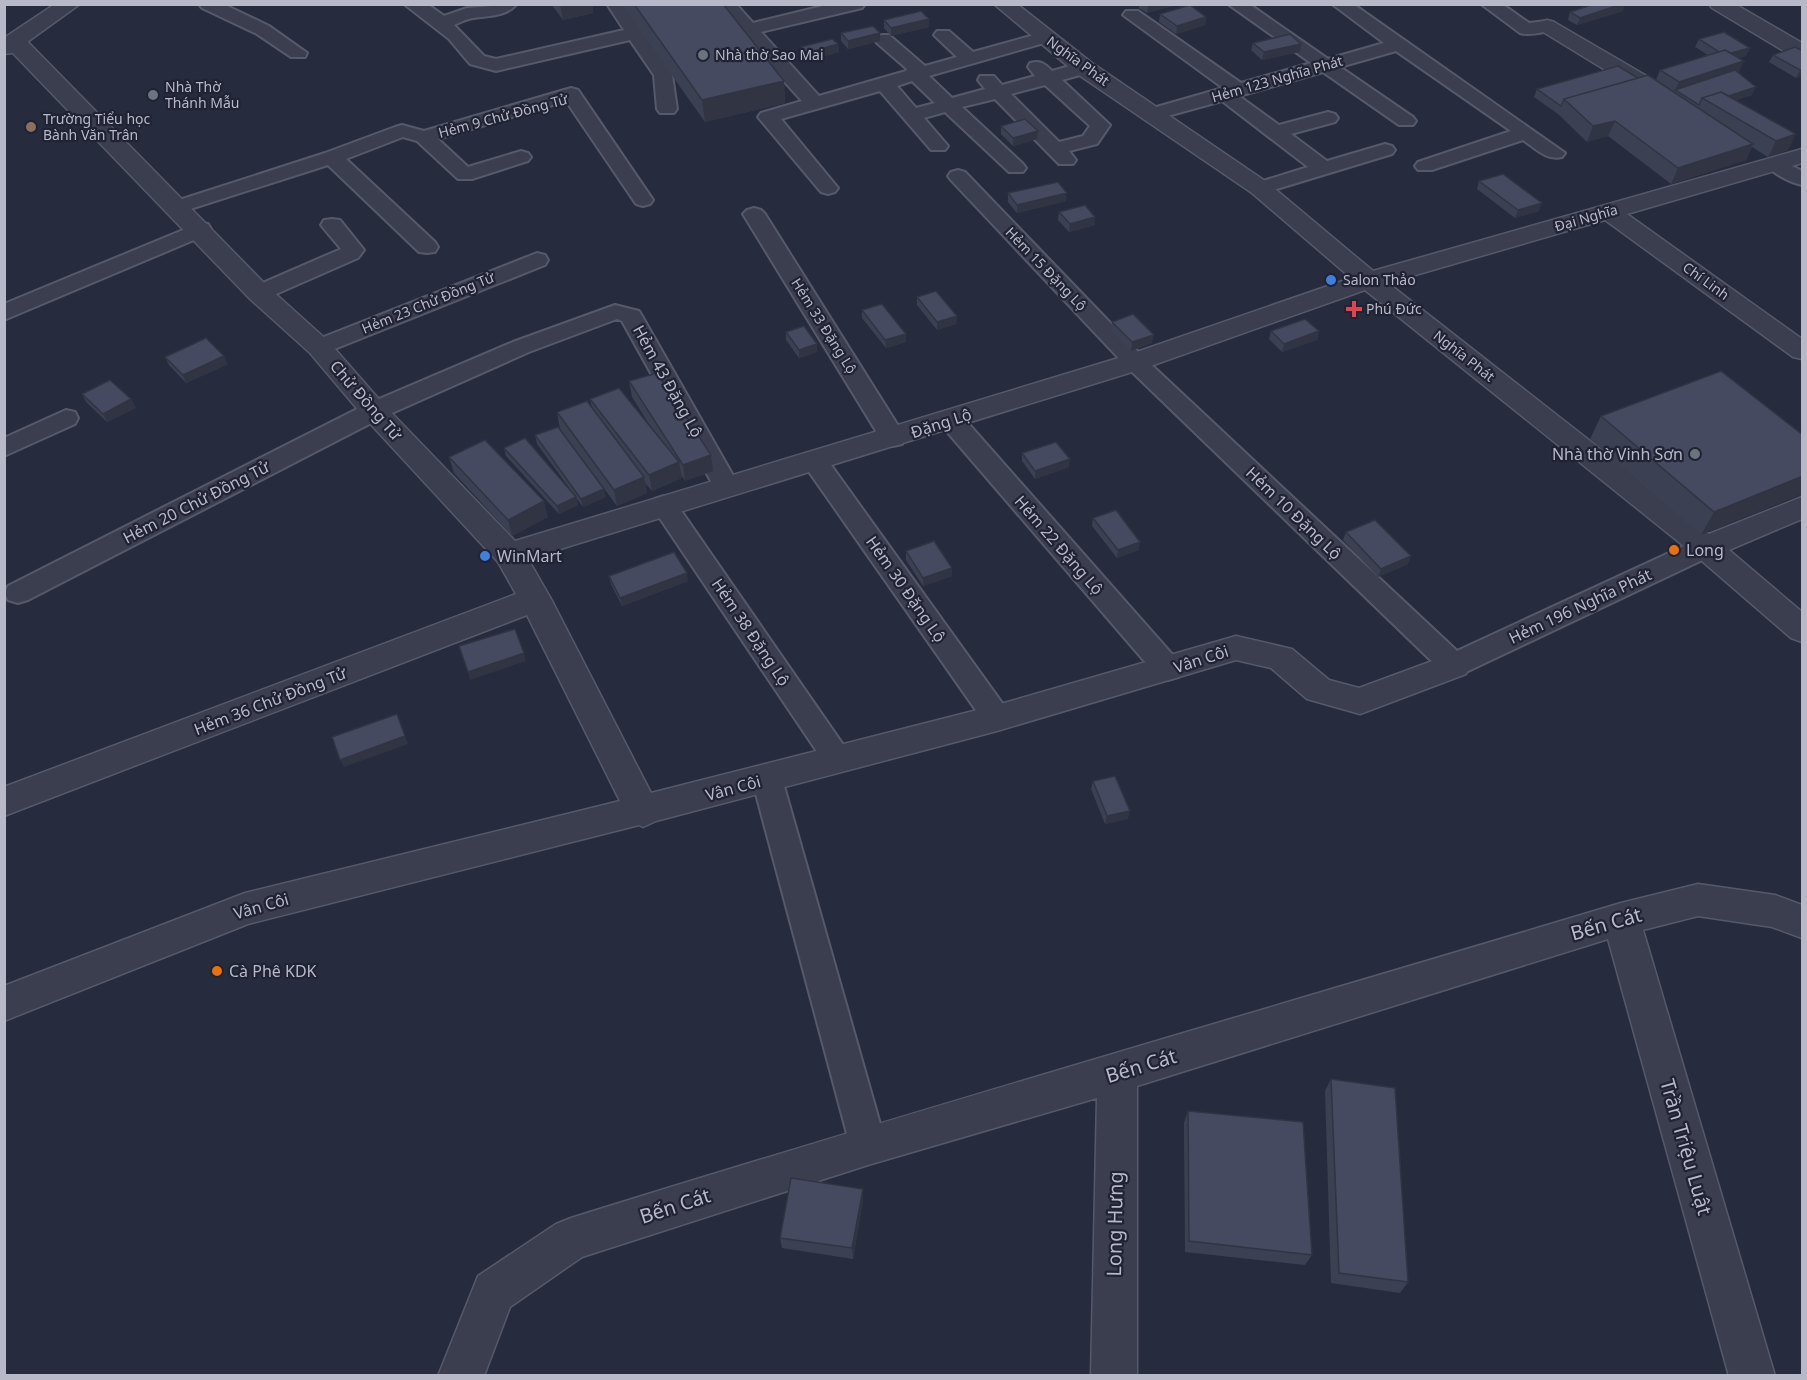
<svg xmlns="http://www.w3.org/2000/svg" width="1807" height="1380" font-family="'Noto Sans',sans-serif">
	<rect width="100%" height="100%" fill="#272b3e"/>
	<g fill="none" stroke-linecap="round" stroke-linejoin="round">
		<defs>
			<path id="service" d="M199,4H223L269,26L307,53L305,57H291L257,34L202,8Z
				M404,4H427L444,16L467,8L517,4C503,19 485,15 469,19C464,20 459,23 454,25L484,56L496,59L624,30L607,4H625L672,75L677,109L674,113H660L657,109L654,75L630,40L496,71L470,64L449,39Z
				M717,4H736L753,23L831,4H865L862,8L761,32L819,96L906,71L907,69L877,43L874,39L877,35H889L925,66L957,57L934,35L937,31H949L973,52L1045,32L1051,33L1054,37L1051,41L929,76L952,98L985,89L978,80L980,76H994L1002,85L1035,76L1028,67L1030,63C1041,60 1045,64 1052,71L1084,62L1091,64L1093,68L1091,72L1062,80L1110,125L1097,144L1069,151L1076,160L1073,164H1059L995,99L962,107L1023,164L1026,168L1023,172H1009L945,112L924,118L948,146L945,150H931L880,91L781,119L838,188L835,192L828,194L821,192L758,117L761,113L802,101L741,34ZM912,81L935,103L916,108L897,86ZM1045,85L1090,126L1083,136L1059,142L1011,94Z
				M1228,4H1249L1328,59L1384,43L1332,4H1353L1565,153L1562,157C1547,161 1535,148 1523,140L1432,170H1418L1415,166L1418,162L1511,131L1396,51L1340,67L1413,117L1416,121L1413,125H1399L1323,72L1239,96L1279,125L1328,112L1335,114L1338,118L1335,122L1291,134L1327,161L1385,144L1392,146L1395,150L1392,154L1267,192L1260,194L1253,192L1250,188L1253,184L1308,167L1222,101L1153,120L1146,118L1143,114L1146,110L1223,88L1123,15L1126,11H1138L1241,83L1311,63Z
				M1481,4H1502L1529,23L1547,21L1553,22L1556,26L1553,30C1543,32 1530,36 1520,33Z
				M571,88L578,90L653,200L650,204L643,206L636,204L566,101L438,139L468,167L521,151L528,153L531,157L528,161L472,179H458L417,141L403,137L346,159L435,242L438,247L435,252L427,253L419,252L328,165L184,211L177,213L170,211L167,207L170,203L325,153L395,127L402,125L424,131Z
				M1776,158L1802,171V185C1791,183 1773,174 1766,164L1769,160Z
				M958,170L965,172L1143,357L1457,651L1697,540L1706,538L1715,540L1719,547L1715,554L1464,673L1454,676L1444,673L1127,367L951,180L948,176L951,172Z
				M754,208L761,210L765,214L902,432L905,438L902,444L893,446L884,444L743,214L747,210Z
				M332,219L340,220L364,250L358,258L267,298L259,300L251,298L248,293L251,288L341,249L321,225L324,220Z
				M200,223L208,224L211,229L208,234L4,320V304Z
				M537,253L545,255L548,260L545,265L327,352L319,354L311,352L307,347L311,342Z
				M615,305L639,311L642,316L739,486L735,492L726,495L717,492L622,321L617,319L529,352L383,417L28,600L18,603L8,600L5,593L8,586L365,405L513,342Z
				M66,410L75,412L78,418L75,424L4,456V438Z
				M951,412L960,414L1178,661L1182,669L1178,677L1168,680L1158,677L942,426L939,420L942,414Z
				M814,452L823,454L1007,710L1011,718L1007,726L997,729L987,726L805,466L802,460L805,454Z
				M664,496L673,499L848,752L853,760L848,768L838,772L828,768L655,511L651,505L655,499Z
				M767,767L778,770L782,779L886,1145L881,1157L868,1162L855,1157L850,1145L752,779L756,770Z"/>
			<path id="minor" d="M994,4H1017L1092,63L1268,183L1373,271L1802,149V163L1627,214L1802,339V359L1793,357L1605,220L1388,283L1709,534L1802,497V519L1729,550L1802,612V642L1791,638L1695,555L1365,290L1145,368L528,559L551,599L651,793L997,705L1236,636L1292,649L1329,680L1359,688L1454,653L1466,656L1470,665L1466,674L1360,714L1307,699L1271,668L1236,660L997,731L656,821L643,827L639,825L248,924L4,1021V986L245,893L620,801L527,615L4,816V787L516,594L498,562L364,417L310,353L250,299L7,47L4,42L7,37L15,36L23,37L268,287L328,341L384,405L515,541L1125,356L1351,278L1252,193L1076,73Z
				M1709,4H1735L1802,43V58L1794,57L1712,8Z
				M1547,20L1554,22L1662,85L1665,90L1662,95L1654,97L1646,95L1540,30L1537,26L1540,22Z
				M1698,884L1775,895L1802,905V938L1772,927L1698,916L1643,930L1775,1376H1729L1608,939L1137,1086V1376H1091L1097,1098L868,1165L582,1257L510,1307L484,1376H438L478,1276L556,1224L571,1218C920,1109 1271,1008 1621,903Z"/>
			<path id="tertiary" d="M55,4H80L12,53L4,54V38Z"/>
		</defs>
		<use href="#service" stroke="#565969" stroke-width="4"/>
		<use href="#minor" stroke="#565969" stroke-width="3"/>
		<use href="#tertiary" stroke="#565969" stroke-width="3"/>
		<use href="#service" fill="#3b3e4e" fill-rule="evenodd"/>
		<use href="#minor" fill="#3b3e4e" fill-rule="evenodd"/>
		<use href="#tertiary" fill="#3b3e4e" fill-rule="evenodd"/>
	</g>
	<path fill="#3c4053" d="M551,4H592L593,13L563,20Z
		M623,4H723L784,81L785,103L705,122L624,8Z
		M1139,4H1172V6L1147,13L1139,8Z
		M1623,11L1577,25L1568,20L1570,12Z
		M1160,14L1206,17L1205,25L1176,34L1159,22Z
		M884,20L929,27L891,36L884,28Z
		M841,33L880,41L848,49L841,41Z
		M1699,39L1746,56L1739,58L1738,73L1752,95L1736,100L1788,150L1768,157L1752,147L1746,160L1671,184L1608,136L1587,142L1558,114L1534,97L1537,89L1638,78L1656,80L1660,70L1708,55L1695,47Z
		M1253,43L1301,44L1300,52L1262,60L1251,50Z
		M838,44L839,52L808,61L801,55V47Z
		M1803,51V75L1796,78L1769,62L1773,55Z
		M1001,126L1037,139L1013,146L1001,134Z
		M1479,181L1539,211L1515,218L1477,189Z
		M1008,193L1066,201L1017,213L1008,202Z
		M1059,212L1095,225L1069,232L1058,220Z
		M917,297L957,316L956,324L937,330L917,305Z
		M862,310L906,334V342L886,348L862,318Z
		M1112,322L1152,343L1131,351L1111,330Z
		M1271,331H1319L1317,340L1282,352L1269,339Z
		M786,332L817,352L799,358L786,340Z
		M165,357L228,364L186,383L169,365Z
		M629,381L711,455L713,471L685,481L681,474L682,478L652,491L645,483L647,493L617,506L560,429L557,412L592,409L590,399L652,429L632,397Z
		M82,394L131,399L136,408L107,422L86,402Z
		M1601,416L1803,435L1701,535L1590,439Z
		M535,435L606,497L583,507L537,444Z
		M504,448L576,497L578,505L559,514L506,456Z
		M1022,453L1069,467L1035,479L1022,461Z
		M449,457L548,517L512,536L454,473Z
		M1093,518L1139,550L1117,558L1092,526Z
		M1346,532L1408,564L1378,577L1343,540Z
		M906,551L952,576L923,586L906,560Z
		M609,576L688,581L622,606L611,584Z
		M1093,781L1128,819L1105,824L1091,789Z
		M1331,1079L1408,1282L1400,1293L1331,1283L1325,1091Z
		M1188,1111L1312,1255L1305,1265L1185,1252L1184,1123Z
		M863,1200L853,1259L782,1248L780,1238Z"/>
	<path fill="#313443" d="M564,4H592L593,13L563,20L560,5Z
		M1152,4H1172V6L1147,13L1148,6Z
		M1622,4H1625L1623,11L1577,25L1580,18Z
		M1206,17L1205,25L1176,34L1177,26Z
		M929,19V27L891,36V28Z
		M880,33V41L848,49V41Z
		M838,44L839,52L808,61L807,53Z
		M1301,44L1300,52L1262,60L1264,52Z
		M1750,48L1746,56L1721,63L1725,55Z
		M1744,61L1737,77L1675,90L1679,82Z
		M1803,69V75L1796,78L1800,70Z
		M784,81L785,103L705,122L702,100Z
		M1756,87L1752,95L1717,106L1710,102Z
		M1615,121L1608,136L1587,142L1593,126Z
		M1038,131L1037,139L1013,146V138Z
		M1796,134L1788,150L1768,157L1776,141Z
		M1753,144L1746,160L1671,184L1678,168Z
		M1067,193L1066,201L1017,213V205Z
		M1542,203L1539,211L1515,218L1518,210Z
		M1095,217V225L1069,232L1070,224Z
		M957,316L956,324L937,330V322Z
		M1319,331L1317,340L1282,352L1284,344Z
		M906,334V342L886,348L885,340Z
		M1154,335L1152,343L1131,351L1132,342Z
		M817,344V352L799,358V350Z
		M224,356L228,364L186,383L183,375Z
		M131,399L136,408L107,422L103,414Z
		M711,455L713,471L685,481L683,465Z
		M1070,459L1069,467L1035,479V471Z
		M679,462L682,478L652,491L649,475Z
		M1803,476V494L1701,535L1714,512Z
		M644,477L647,493L617,506L614,490Z
		M604,489L606,497L583,507L581,499Z
		M576,497L578,505L559,514L557,506Z
		M544,501L548,517L512,536L508,520Z
		M1140,542L1139,550L1117,558L1118,550Z
		M1411,556L1408,564L1378,577L1381,569Z
		M952,568V576L923,586V578Z
		M687,573L688,581L622,606L620,598Z
		M524,653L526,661L470,680L468,672Z
		M397,714L408,744L344,767L340,760Z
		M1130,811L1128,819L1105,824L1107,816Z
		M863,1189V1200L853,1259L852,1248Z"/>
	<path fill="#464a60" stroke="#313443" stroke-width="1.5" d="M634,4H723L784,81L702,100Z
		M1594,4H1622L1580,18L1570,12Z
		M1190,5L1206,17L1177,26L1160,14Z
		M921,11L929,19L891,28L884,20Z
		M873,26L880,33L848,41L841,33Z
		M1724,32L1750,48L1731,53L1725,50L1719,52L1699,39Z
		M1290,34L1301,44L1264,52L1253,43Z
		M832,39L838,44L807,53L801,47Z
		M1795,47L1803,51V69L1800,70L1773,55Z
		M1725,50L1744,61L1679,82L1660,70Z
		M1618,66L1638,78L1564,99L1561,106L1537,89Z
		M1735,70L1756,87L1729,96L1721,92L1702,98L1699,105L1675,90Z
		M1648,75L1753,144L1678,168L1615,121L1593,126L1564,99Z
		M1721,92L1796,134L1776,141L1702,98Z
		M1025,119L1038,131L1013,138L1001,126Z
		M1503,174L1542,203L1518,210L1479,181Z
		M1058,182L1067,193L1017,205L1008,193Z
		M1085,205L1095,217L1070,224L1059,212Z
		M936,291L957,316L937,322L917,297Z
		M882,304L906,334L885,340L862,310Z
		M1133,314L1154,335L1132,342L1112,322Z
		M1305,319L1319,331L1284,344L1271,331Z
		M804,326L817,344L799,350L786,332Z
		M206,338L224,356L183,375L165,357Z
		M1721,371L1803,435V476L1714,512L1601,416Z
		M657,373L711,455L683,465L629,381Z
		M110,380L131,399L103,414L82,394Z
		M619,388L679,462L649,475L590,399Z
		M587,401L644,477L614,490L557,412Z
		M558,427L604,489L581,499L535,435Z
		M525,438L576,497L557,506L504,448Z
		M485,440L544,501L508,520L449,457Z
		M1056,442L1070,459L1035,471L1022,453Z
		M1116,510L1140,542L1118,550L1093,518Z
		M1375,520L1411,556L1381,569L1346,532Z
		M934,541L952,568L923,578L906,551Z
		M674,552L687,573L620,598L609,576Z
		M515,629L524,653L468,672L459,646Z
		M397,714L405,736L340,760L332,737Z
		M1115,776L1130,811L1107,816L1093,781Z
		M1331,1079L1395,1088L1408,1282L1339,1273Z
		M1188,1111L1303,1122L1312,1255L1189,1241Z
		M791,1178L863,1189L852,1248L780,1238Z"/>
	<g fill="#6b7280" stroke="#202333" stroke-width="2">
		<circle cx="703" cy="55" r="6"/>
		<circle cx="153" cy="95" r="6"/>
		<circle cx="1695" cy="454" r="6"/>
	</g>
	<circle fill="#8d6e63" stroke="#202333" stroke-width="2" cx="31" cy="127" r="6"/>
	<g fill="#3f7fe0" stroke="#202333" stroke-width="2">
		<circle cx="1331" cy="280" r="6"/>
		<circle cx="485" cy="556" r="6"/>
	</g>
	<path fill="#e0444e" stroke="#202333" stroke-width="2" d="M1351 300h6v6h6v6h-6v6h-6v-6h-6v-6h6z"/>
	<g fill="#e8710a" stroke="#202333" stroke-width="2">
		<circle cx="1674" cy="550" r="6"/>
		<circle cx="217" cy="971" r="6"/>
	</g>
	<g text-anchor="middle" stroke-width="4.5" stroke-linejoin="round" paint-order="stroke">
		<g font-size="14" fill="#b7b9c9" stroke="#202333" text-anchor="start">
			<text x="715" y="60">Nhà thờ Sao Mai</text>
			<text x="165" y="92">Nhà Thờ<tspan x="165" dy="16">Thánh Mẫu</tspan></text>
			<text x="43" y="124">Trường Tiểu học<tspan x="43" dy="16">Bành Văn Trân</tspan></text>
			<text x="1343" y="285">Salon Thảo</text>
			<text x="1366" y="314">Phú Đức</text>
		</g>
		<g font-size="14" fill="#b7b9c9" stroke="#202333">
			<text transform="translate(1078 61) rotate(36)" y="5">Nghĩa Phát</text>
			<text transform="translate(1277 79) rotate(-16)" y="5">Hẻm 123 Nghĩa Phát</text>
			<text transform="translate(503 116) rotate(-15)" y="5">Hẻm 9 Chử Đồng Tử</text>
			<text transform="translate(1586 218) rotate(-16)" y="5">Đại Nghĩa</text>
			<text transform="translate(1046 269) rotate(46)" y="5">Hẻm 15 Đặng Lộ</text>
			<text transform="translate(1706 281) rotate(36)" y="5">Chí Linh</text>
			<text transform="translate(428 303) rotate(-22)" y="5">Hẻm 23 Chử Đồng Tử</text>
			<text transform="translate(824 326) rotate(58)" y="5">Hẻm 33 Đặng Lộ</text>
			<text transform="translate(1464 356) rotate(38)" y="5">Nghĩa Phát</text>
		</g>
		<g font-size="16" fill="#b7b9c9" stroke="#202333">
			<text transform="translate(668 381) rotate(61)" y="6">Hẻm 43 Đặng Lộ</text>
			<text transform="translate(366 400) rotate(49)" y="6">Chử Đồng Tử</text>
			<text transform="translate(941 423) rotate(-18)" y="6">Đặng Lộ</text>
			<text transform="translate(196 502) rotate(-27)" y="6">Hẻm 20 Chử Đồng Tử</text>
			<text transform="translate(1294 513) rotate(44)" y="6">Hẻm 10 Đặng Lộ</text>
			<text transform="translate(1059 545) rotate(49)" y="6">Hẻm 22 Đặng Lộ</text>
			<text transform="translate(906 589) rotate(55)" y="6">Hẻm 30 Đặng Lộ</text>
			<text transform="translate(1580 606) rotate(-25)" y="6">Hẻm 196 Nghĩa Phát</text>
			<text transform="translate(751 632) rotate(56)" y="6">Hẻm 38 Đặng Lộ</text>
			<text transform="translate(1201 659) rotate(-18)" y="6">Vân Côi</text>
			<text transform="translate(270 701) rotate(-21)" y="6">Hẻm 36 Chử Đồng Tử</text>
			<text transform="translate(733 788) rotate(-15)" y="6">Vân Côi</text>
			<text transform="translate(261 906) rotate(-16)" y="6">Vân Côi</text>
		</g>
		<g font-size="16" fill="#b7b9c9" stroke="#202333" text-anchor="start">
			<text x="1683" y="460" text-anchor="end">Nhà thờ Vinh Sơn</text>
			<text x="1686" y="556">Long</text>
			<text x="497" y="562">WinMart</text>
			<text x="229" y="977">Cà Phê KDK</text>
		</g>
		<g font-size="20" fill="#b7b9c9" stroke="#202333">
			<text transform="translate(1606 924) rotate(-16)" y="7">Bến Cát</text>
			<text transform="translate(1141 1066) rotate(-17)" y="7">Bến Cát</text>
			<text transform="translate(1686 1147) rotate(74)" y="7">Trần Triệu Luật</text>
			<text transform="translate(675 1206) rotate(-18)" y="7">Bến Cát</text>
			<text transform="translate(1115 1224) rotate(-89)" y="7">Long Hưng</text>
		</g>
	</g>
	<rect width="1807" height="1380" fill="none" stroke="#b7b9c9" stroke-width="12"/>
</svg>
